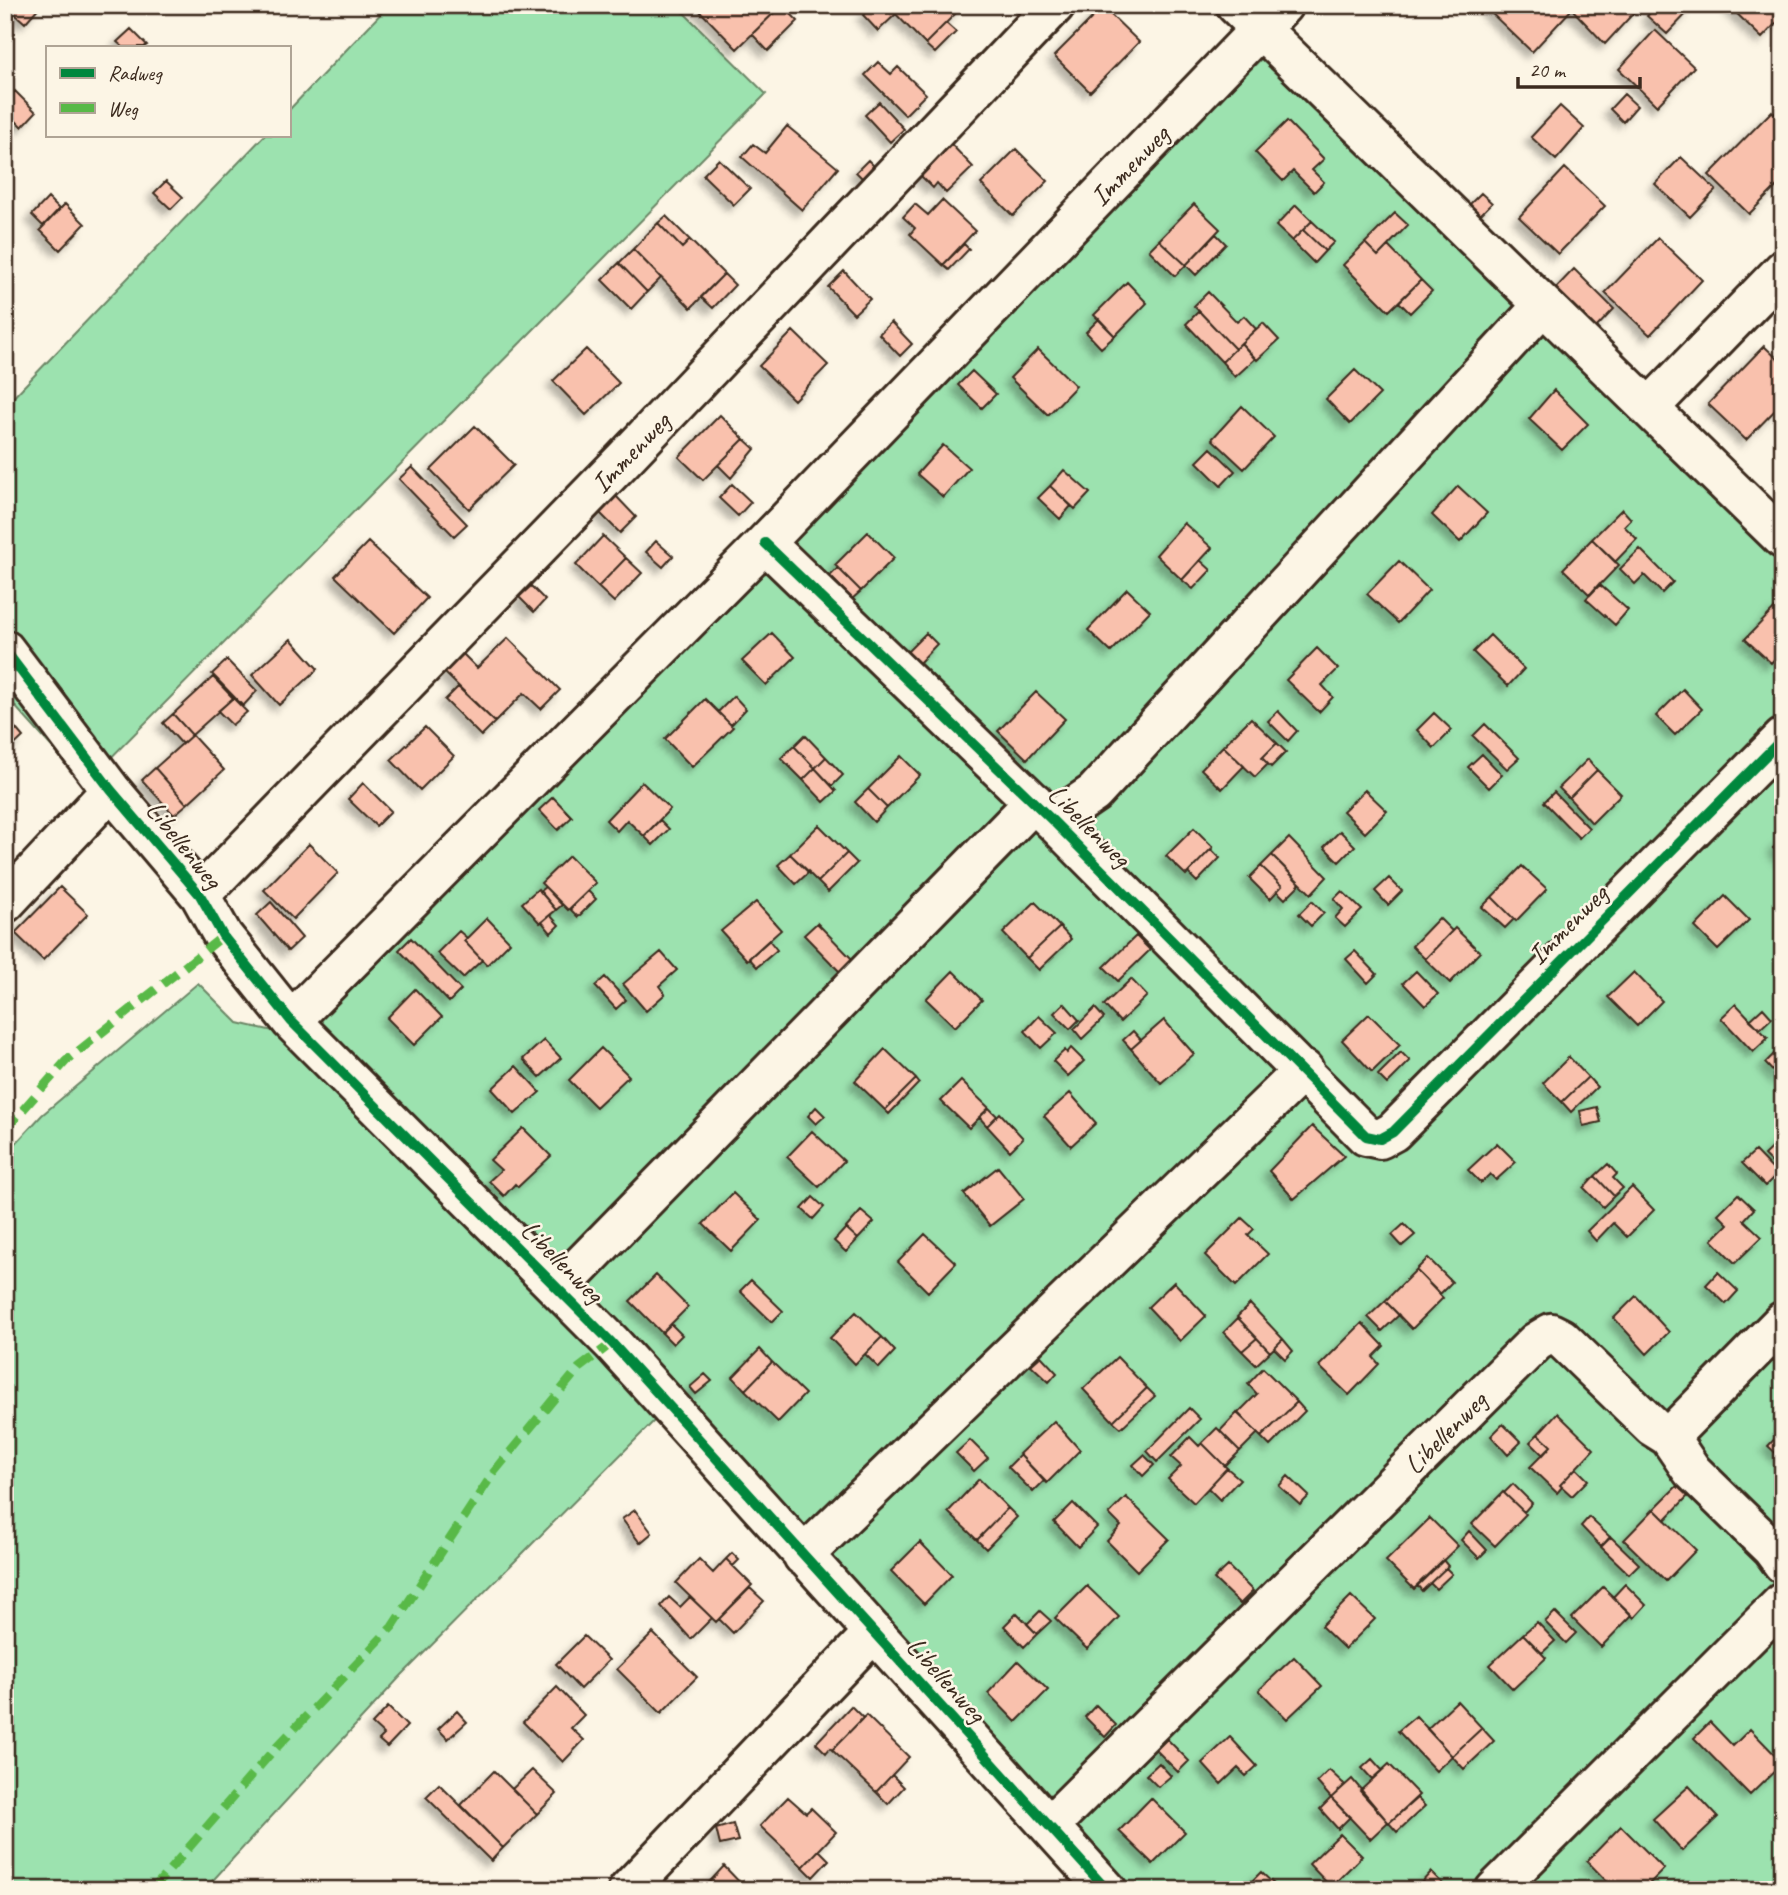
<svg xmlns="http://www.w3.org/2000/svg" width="1788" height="1895" font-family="Caveat,sans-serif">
	<defs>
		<filter id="shadow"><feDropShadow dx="-6" dy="6" stdDeviation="3.5" flood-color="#0004"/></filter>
	</defs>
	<rect width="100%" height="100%" fill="#fcf5e5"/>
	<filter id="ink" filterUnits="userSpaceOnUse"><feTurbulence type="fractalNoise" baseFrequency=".0143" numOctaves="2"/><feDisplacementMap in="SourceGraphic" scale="14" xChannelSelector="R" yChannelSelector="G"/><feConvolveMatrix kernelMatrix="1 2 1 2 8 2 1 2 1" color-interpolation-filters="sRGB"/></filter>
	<g filter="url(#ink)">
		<path fill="#9ce2af" stroke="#6c8666" stroke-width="2" d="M389,5H676L766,94L85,784L5,695V406L265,135H289V110Z
			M1263,57L1783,560V1890H1126L314,1018L758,560Z
			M198,983L238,1023L282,1033L658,1417L399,1678L204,1890H5V1155L42,1115Z"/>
		<path fill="#f9c1ad" stroke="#3b2a1e" stroke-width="2" filter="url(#shadow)" d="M5,5H41L25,23Z
			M694,5H782L737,49Z
			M782,5L798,21L768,51L752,34Z
			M873,5H887L896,14L878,31L863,15Z
			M887,5H958L961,8L925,44Z
			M1490,5H1568L1572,9L1532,52L1487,9Z
			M1568,5H1641L1605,44Z
			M1657,5H1685L1690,10L1667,34L1647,16Z
			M1728,5H1783V16L1762,38Z
			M1103,7L1139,42L1090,92L1054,56Z
			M946,23L956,32L935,53L925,44Z
			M131,29L147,45L144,47H123L117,42Z
			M1655,30L1694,67L1657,106L1619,69Z
			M878,62L891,74L898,67L926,94L905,115L865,75Z
			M15,91L36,112L22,127L5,110V101Z
			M1624,94L1637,106L1623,122L1610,109Z
			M879,102L904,129L890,142L865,115Z
			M1560,106L1584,128L1556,160L1531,137Z
			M1772,111L1783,122V180L1749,214L1709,175Z
			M1287,121L1324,159L1312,170L1324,182L1314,192L1293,171L1283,181L1255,152Z
			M787,126L838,168L802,210L742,157L753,144L765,153Z
			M949,142L973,167L946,193L937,183L933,188L918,173Z
			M1016,149L1048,181L1013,216L981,184Z
			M1681,157L1716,190L1690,217L1655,184Z
			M719,159L750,189L734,205L703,175Z
			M868,160L876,168L864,180L856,172Z
			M1565,168L1605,206L1558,254L1519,217Z
			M166,181L183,197L171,209L154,193Z
			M1481,193L1492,203L1479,216L1469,205Z
			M48,198L59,209L43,226L32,215Z
			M942,200L975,231L943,265L910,234L915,228L903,217L915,204L928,215Z
			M65,204L85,224L60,250L40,230Z
			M1194,204L1220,229L1186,265L1159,240Z
			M1296,205L1312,221L1292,241L1276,226Z
			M1395,213L1408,225L1378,256L1365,243Z
			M666,216L690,240L682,248L658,223Z
			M1312,221L1334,242L1325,251L1303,230Z
			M658,223L682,248L690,240L724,274L691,308L633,249Z
			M1303,230L1325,251L1314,263L1292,241Z
			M1216,234L1226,244L1196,275L1186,265Z
			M1658,238L1702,280L1650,335L1605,293Z
			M1159,240L1186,265L1175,276L1149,250Z
			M1365,243L1378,256L1388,246L1421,280L1389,311L1343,265Z
			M964,244L969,249L949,270L943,265Z
			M633,249L661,278L647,292L619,263Z
			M619,263L647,292L631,309L602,280Z
			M1574,269L1614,309L1593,331L1553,291Z
			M844,271L870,299L854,314L828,287Z
			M724,274L735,285L713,308L701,297Z
			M1421,280L1432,291L1410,313L1399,302Z
			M1127,282L1147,303L1115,336L1094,315Z
			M1208,292L1237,322L1244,316L1256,329L1235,349L1194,306Z
			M1199,311L1235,349L1222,362L1186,324Z
			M1099,319L1115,336L1101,348L1086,332Z
			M891,322L912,344L900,356L879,334Z
			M1263,323L1279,340L1257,360L1241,343Z
			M793,331L828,365L794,400L759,366Z
			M1241,343L1255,359L1235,377L1222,362Z
			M1764,346L1783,364V402L1746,440L1708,404Z
			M586,349L619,383L586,415L553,381Z
			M1038,349L1076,386L1048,415L1010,378Z
			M1355,370L1380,394L1350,424L1326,399Z
			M972,371L996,394L982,408L958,385Z
			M1554,390L1588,424L1562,450L1529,419Z
			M1242,406L1274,437L1244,469L1212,439Z
			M720,415L744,439L703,480L679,457Z
			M475,426L514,465L469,509L431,470Z
			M744,439L755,449L731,478L718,465Z
			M943,445L969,468L943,497L917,474Z
			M1211,448L1235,471L1221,486L1197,462Z
			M412,467L467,524L454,536L399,479Z
			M1064,470L1090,493L1075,509L1050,486Z
			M732,484L751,502L738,516L719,498Z
			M1050,486L1071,506L1060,519L1038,498Z
			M1458,486L1487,513L1460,542L1432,515Z
			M615,495L636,517L620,533L598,511Z
			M1622,509L1631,519L1624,526L1637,539L1615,562L1592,539Z
			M1184,523L1212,548L1182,580L1156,555Z
			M868,532L894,558L861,591L835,565Z
			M603,536L626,558L598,587L576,565Z
			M1592,539L1619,565L1590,595L1563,569Z
			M656,541L673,556L663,567L646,552Z
			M368,542L427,598L394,633L335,576Z
			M1640,549L1673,582L1662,593L1644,575L1635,584L1620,569Z
			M626,558L642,573L614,602L598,587Z
			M1200,560L1211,570L1193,589L1182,580Z
			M1399,561L1429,590L1398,623L1367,594Z
			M838,568L861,591L852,599L830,576Z
			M1599,584L1628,610L1615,625L1586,599Z
			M531,586L545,600L534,612L519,597Z
			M1127,589L1150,611L1111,652L1088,630Z
			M1778,605L1783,609V650L1771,663L1745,639Z
			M772,633L795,657L766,685L742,661Z
			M926,633L937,644L917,665L905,654Z
			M1490,635L1524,669L1508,686L1473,652Z
			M508,638L560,690L541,709L524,693L495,722L444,672L462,653L477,668Z
			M291,639L318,669L279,705L252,675Z
			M1317,648L1338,669L1322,685L1333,697L1319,712L1286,680Z
			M227,660L257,691L243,706L212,674Z
			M213,677L233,698L192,735L173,714Z
			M458,687L495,722L481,736L445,700Z
			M1683,689L1702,709L1675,735L1656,716Z
			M1036,692L1065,719L1027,759L998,731Z
			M734,696L746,709L731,725L718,712Z
			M233,698L247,712L232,725L218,711Z
			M705,699L733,727L692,767L665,739Z
			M1278,711L1297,731L1288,741L1268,721Z
			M1434,713L1452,730L1434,748L1417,730Z
			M173,714L192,735L182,744L163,723Z
			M1251,718L1277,743L1262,758L1268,764L1255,777L1223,746Z
			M11,723L23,737L5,754V728Z
			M1485,724L1519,758L1507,769L1473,736Z
			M425,727L454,756L420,790L391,760Z
			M192,735L224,770L187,804L155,768Z
			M805,735L826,757L815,768L794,746Z
			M1277,743L1286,752L1271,767L1262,758Z
			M794,746L815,768L803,780L781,758Z
			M1223,746L1244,766L1222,789L1201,769Z
			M1482,754L1502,775L1489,788L1468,767Z
			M901,756L920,775L887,808L868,789Z
			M826,757L843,775L832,786L815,768Z
			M1588,759L1597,770L1569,798L1559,788Z
			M155,768L187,804L174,815L142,780Z
			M815,768L836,791L824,802L803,780Z
			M1597,770L1621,794L1592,823L1569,798Z
			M642,782L670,809L644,836L627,820L617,831L606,820Z
			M363,783L391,811L376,826L348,799Z
			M868,789L887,808L874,822L855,802Z
			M1365,790L1387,811L1365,833L1343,811Z
			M1554,792L1589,828L1579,838L1544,802Z
			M553,797L572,817L558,830L539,810Z
			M660,820L669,829L653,845L644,836Z
			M819,825L847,853L818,882L790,854Z
			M1194,828L1213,847L1186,875L1166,856Z
			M1340,831L1355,846L1339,862L1324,847Z
			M1289,838L1327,877L1311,894L1272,855Z
			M1783,838V858L1773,848Z
			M309,844L338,873L293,919L264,890Z
			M1211,849L1220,858L1197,882L1188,873Z
			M847,853L857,863L828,892L818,882Z
			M790,854L809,872L796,884L778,865Z
			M1272,855L1300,884L1285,899L1277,891L1282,886L1261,866Z
			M569,856L596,883L568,910L541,883Z
			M1261,866L1282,886L1270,899L1249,878Z
			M1522,866L1547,889L1516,921L1492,897Z
			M1389,878L1402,891L1388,905L1375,891Z
			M60,887L88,914L43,960L15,933Z
			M545,887L562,905L556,910L540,891Z
			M538,889L556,910L540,923L522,903Z
			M588,891L596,899L578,917L570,909Z
			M1342,891L1362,910L1345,927L1335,918L1343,909L1334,899Z
			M1725,896L1749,920L1718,950L1695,927Z
			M1492,897L1514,919L1505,928L1482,907Z
			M1312,901L1324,913L1311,926L1299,914Z
			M271,902L302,938L288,951L257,915Z
			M756,902L781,930L747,960L721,931Z
			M1035,902L1060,927L1027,958L1003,933Z
			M550,915L559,925L551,933L542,922Z
			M487,918L510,942L487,965L464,941Z
			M1439,918L1452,931L1425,959L1412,946Z
			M817,923L853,960L840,972L804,935Z
			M1060,927L1071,939L1039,970L1027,958Z
			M1455,928L1480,952L1450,983L1425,959Z
			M459,931L467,938L464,941L482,960L463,978L437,953Z
			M1136,936L1150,950L1118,981L1104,967Z
			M411,938L461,990L449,1002L399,950Z
			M769,940L777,950L757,967L749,958Z
			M1355,951L1377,974L1368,983L1346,959Z
			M661,952L677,970L659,986L665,994L646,1011L623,984Z
			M953,971L982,1000L955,1027L926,999Z
			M1416,971L1438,994L1425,1006L1403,983Z
			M1634,972L1662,1001L1637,1026L1608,997Z
			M605,977L626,1000L616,1009L595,986Z
			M1131,979L1147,996L1120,1022L1104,1005Z
			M415,989L442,1017L414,1045L387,1018Z
			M1064,1003L1079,1020L1070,1029L1054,1013Z
			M1736,1004L1768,1038L1753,1052L1721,1018Z
			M1095,1008L1104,1018L1082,1039L1074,1029Z
			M1763,1008L1772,1018L1760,1029L1750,1020Z
			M1369,1014L1400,1045L1372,1072L1342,1040Z
			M1039,1016L1057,1033L1041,1048L1025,1031Z
			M1164,1020L1194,1054L1161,1083L1131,1049Z
			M1133,1031L1141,1040L1131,1049L1123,1040Z
			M544,1040L561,1058L540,1077L523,1059Z
			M601,1048L629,1076L596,1107L569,1080Z
			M1071,1048L1084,1061L1068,1076L1053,1061L1065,1050L1067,1053Z
			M885,1049L916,1079L885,1110L855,1081Z
			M1779,1049L1783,1053L1780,1079L1765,1063Z
			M1401,1052L1410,1061L1387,1084L1378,1075Z
			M1569,1057L1588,1077L1562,1102L1543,1083Z
			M516,1066L540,1092L515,1114L492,1089Z
			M1588,1077L1597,1087L1571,1112L1562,1102Z
			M916,1079L919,1083L889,1114L885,1110Z
			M961,1081L989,1108L969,1128L941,1101Z
			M1070,1093L1096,1123L1071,1146L1044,1116Z
			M816,1107L825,1116L816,1124L808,1116Z
			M1597,1107L1601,1122L1583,1126L1580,1111Z
			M989,1108L997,1116L987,1126L979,1117Z
			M1000,1113L1023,1138L1010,1151L987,1126Z
			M1312,1126L1344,1156L1294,1199L1269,1171Z
			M523,1128L551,1156L518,1187L515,1184L504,1196L489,1181L501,1170L490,1160Z
			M812,1131L844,1161L819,1187L787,1157Z
			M1783,1137V1174L1764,1155Z
			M1497,1143L1516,1162L1496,1180L1490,1174L1481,1183L1468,1170Z
			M1755,1151L1777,1174L1765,1186L1742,1163Z
			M1608,1164L1617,1174L1613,1178L1623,1188L1614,1196L1595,1176Z
			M998,1167L1024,1199L990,1226L964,1194Z
			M1595,1176L1614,1196L1603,1207L1584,1188Z
			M1632,1187L1654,1210L1627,1237L1613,1223L1596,1241L1587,1231Z
			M733,1193L761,1220L731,1251L703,1224Z
			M1738,1194L1754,1209L1744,1220L1762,1237L1735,1263L1712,1240L1728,1224L1718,1214Z
			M813,1197L824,1207L813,1219L802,1209Z
			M861,1211L874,1222L858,1239L846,1228Z
			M1242,1218L1254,1229L1248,1235L1268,1254L1236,1286L1205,1255Z
			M1404,1224L1415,1235L1402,1246L1392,1235Z
			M846,1228L858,1239L846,1252L834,1241Z
			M925,1234L956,1263L928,1292L898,1262Z
			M1428,1258L1452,1282L1440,1294L1416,1270Z
			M1416,1270L1443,1298L1412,1329L1385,1301Z
			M1718,1272L1738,1291L1726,1304L1706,1285Z
			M656,1275L688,1307L662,1333L630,1301Z
			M751,1280L783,1311L772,1322L740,1291Z
			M1174,1282L1206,1316L1180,1341L1148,1307Z
			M1636,1296L1669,1332L1647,1354L1614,1318Z
			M1385,1301L1399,1315L1382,1331L1368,1317Z
			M1250,1304L1283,1339L1270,1352L1237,1317Z
			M856,1312L882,1337L855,1364L830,1338Z
			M1238,1318L1257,1338L1242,1351L1224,1332Z
			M1362,1323L1384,1346L1373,1357L1379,1364L1349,1395L1319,1366Z
			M671,1324L682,1335L673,1344L662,1333Z
			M882,1337L895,1351L879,1368L865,1354Z
			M1257,1338L1270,1352L1256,1365L1242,1351Z
			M1283,1339L1293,1351L1285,1359L1274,1348Z
			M760,1349L772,1362L745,1390L733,1377Z
			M1041,1356L1057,1373L1049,1382L1031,1365Z
			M1117,1357L1147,1388L1113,1421L1083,1389Z
			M772,1362L805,1394L778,1422L745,1390Z
			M1263,1368L1297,1402L1261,1437L1238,1413L1257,1394L1248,1384Z
			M705,1374L712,1381L696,1394L690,1387Z
			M1147,1388L1155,1396L1121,1428L1113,1421Z
			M1297,1402L1305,1411L1270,1446L1261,1437Z
			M1189,1408L1200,1419L1157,1462L1147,1451Z
			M1237,1413L1258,1433L1240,1451L1220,1431Z
			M1557,1413L1594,1449L1560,1485L1562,1487L1557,1493L1530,1467L1551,1446L1538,1434Z
			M1054,1421L1080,1450L1047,1483L1019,1454Z
			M1503,1424L1521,1442L1508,1455L1491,1436Z
			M1217,1428L1240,1451L1225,1466L1202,1443Z
			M1783,1430V1460L1768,1446Z
			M1538,1434L1551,1446L1543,1455L1530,1442Z
			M1190,1437L1199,1446L1202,1443L1227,1468L1194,1503L1168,1479L1181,1466L1171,1457Z
			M970,1440L988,1458L974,1471L956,1453Z
			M1020,1455L1044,1481L1033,1492L1008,1467Z
			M1144,1455L1154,1465L1143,1476L1133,1465Z
			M1227,1468L1240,1479L1220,1500L1208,1488Z
			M1576,1468L1588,1480L1572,1496L1560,1485Z
			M1288,1476L1309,1496L1300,1505L1279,1486Z
			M979,1479L1008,1508L977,1540L948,1512Z
			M1513,1484L1532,1503L1524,1512L1504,1493Z
			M1677,1486L1688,1496L1665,1520L1654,1509Z
			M1503,1492L1526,1514L1495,1546L1472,1524Z
			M1126,1497L1169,1539L1137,1571L1107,1541L1121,1526L1109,1514Z
			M1073,1503L1097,1527L1078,1547L1054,1522Z
			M1008,1508L1017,1517L986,1549L977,1540Z
			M1654,1509L1696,1550L1666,1581L1624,1540Z
			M635,1510L652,1533L640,1543L622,1519Z
			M1589,1517L1610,1537L1601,1547L1581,1526Z
			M1430,1518L1458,1546L1414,1589L1386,1561Z
			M1469,1531L1487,1550L1479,1558L1461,1540Z
			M1611,1537L1639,1564L1629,1574L1601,1547Z
			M920,1542L952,1575L924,1604L891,1571Z
			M732,1553L739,1560L733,1566L726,1559Z
			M699,1559L713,1573L726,1559L752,1585L716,1622L676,1583Z
			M1443,1560L1448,1566L1422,1591L1417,1585Z
			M1228,1566L1253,1591L1240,1604L1214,1579Z
			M1446,1568L1452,1574L1436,1589L1430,1583Z
			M1625,1584L1646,1605L1634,1618L1613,1597Z
			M1087,1586L1119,1617L1087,1649L1055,1618Z
			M1603,1587L1632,1615L1601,1647L1572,1618Z
			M750,1588L764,1601L733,1633L719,1619Z
			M1351,1596L1375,1619L1345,1649L1321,1626Z
			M669,1597L680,1607L690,1597L712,1618L691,1639L661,1606Z
			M1040,1611L1051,1621L1037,1634L1027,1624Z
			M1555,1612L1576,1633L1566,1643L1545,1622Z
			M1017,1613L1037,1634L1024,1647L1004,1626Z
			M1537,1622L1555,1641L1542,1653L1523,1634Z
			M653,1633L697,1677L661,1713L617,1669Z
			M1523,1634L1546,1658L1513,1689L1490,1665Z
			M584,1636L609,1660L580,1689L556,1664Z
			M1294,1657L1322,1686L1287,1719L1259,1690Z
			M1018,1661L1048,1690L1016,1722L988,1693Z
			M557,1687L584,1715L571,1728L584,1740L563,1762L523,1722Z
			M1457,1701L1482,1728L1452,1756L1427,1729Z
			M1096,1705L1116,1725L1105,1737L1085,1717Z
			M851,1706L863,1718L832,1750L830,1748L826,1753L816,1743Z
			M388,1707L407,1726L387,1747L379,1740L384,1735L372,1724Z
			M457,1711L467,1722L448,1739L438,1729Z
			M866,1715L909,1757L876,1792L832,1750Z
			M1416,1716L1452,1756L1436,1771L1398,1731Z
			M1710,1722L1733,1746L1750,1729L1783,1763L1750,1795L1694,1738Z
			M1482,1728L1494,1741L1464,1769L1452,1756Z
			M1230,1737L1257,1766L1246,1776L1238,1768L1221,1784L1202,1763Z
			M1167,1739L1189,1761L1178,1772L1156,1750Z
			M1372,1759L1382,1770L1372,1779L1362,1768Z
			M1159,1763L1171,1776L1158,1787L1146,1775Z
			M1389,1764L1419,1795L1389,1823L1360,1791Z
			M532,1770L557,1794L537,1814L512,1789Z
			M1329,1770L1345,1785L1331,1798L1317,1782Z
			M494,1771L537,1814L503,1848L461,1805Z
			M892,1775L904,1787L888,1804L876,1792Z
			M1352,1779L1388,1822L1370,1839L1331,1798Z
			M439,1784L503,1848L491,1861L426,1797Z
			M1689,1786L1718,1817L1682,1851L1653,1819Z
			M788,1797L806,1813L811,1808L836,1832L803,1867L760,1826Z
			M1151,1798L1185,1832L1153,1864L1119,1831Z
			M1331,1798L1350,1817L1338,1829L1320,1809Z
			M1417,1798L1425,1806L1397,1832L1389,1823Z
			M733,1824L738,1841L720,1845L716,1829Z
			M1621,1826L1664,1869L1643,1890H1615L1587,1861Z
			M1340,1834L1362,1856L1331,1887L1309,1864Z
			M819,1850L829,1860L813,1877L803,1867Z
			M724,1866L747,1890H702Z
			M1261,1872L1276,1886L1272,1890H1243Z
			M1431,1872L1449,1890H1426L1420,1884Z
			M1565,1883L1572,1890H1558Z"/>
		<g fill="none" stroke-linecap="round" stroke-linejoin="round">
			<defs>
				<path id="minor" d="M1236,5L1783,539
					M1649,408L1783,270
					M765,543L1053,821L1366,1136L1380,1139L1393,1132L1783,738
					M5,650L111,790L200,895L223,936L291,1021L612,1343L1107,1890
					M1053,821L1094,793L1543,305
					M200,895L624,459L1055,5
					M5,903L111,790
					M291,1021L765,543L1283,5
					M558,1289L1034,802
					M1669,1437L1783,1321
					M803,1556L1304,1070
					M1049,1826L1536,1342L1551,1333L1561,1338L1653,1427L1669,1437L1692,1471L1772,1549L1783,1564
					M628,1890L874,1632
					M1495,1890L1783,1602"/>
			</defs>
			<use href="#minor" stroke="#3b2a1e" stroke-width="44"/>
			<use href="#minor" stroke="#fcf5e5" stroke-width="38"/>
			<path stroke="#58b947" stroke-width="9" stroke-dasharray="18 9" stroke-linecap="butt" d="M5,1130L66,1061L223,936
				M152,1890L271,1753L392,1627L494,1472L579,1368L612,1343"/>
			<defs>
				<path id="cycleway" d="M765,543L1053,821L1366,1136L1380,1139L1393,1132L1783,738
					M5,650L111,790L200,895L223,936L291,1021L612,1343L1107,1890"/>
			</defs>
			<use href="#cycleway" stroke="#fcf5e5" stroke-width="15"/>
			<use href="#cycleway" stroke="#00873e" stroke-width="10"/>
		</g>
	</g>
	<g text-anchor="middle" stroke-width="5" stroke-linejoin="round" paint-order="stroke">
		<g font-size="28" fill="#3b2a1e" stroke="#fcf5e5">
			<text transform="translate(1129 165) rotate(-46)" y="10">Immenweg</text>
			<text transform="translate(630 452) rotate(-46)" y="10">Immenweg</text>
			<text transform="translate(1090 825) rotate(45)" y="10">Libellenweg</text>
			<text transform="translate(185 844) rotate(51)" y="10">Libellenweg</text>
			<text transform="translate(1567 924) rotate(-45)" y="10">Immenweg</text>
			<text transform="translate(563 1261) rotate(45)" y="10">Libellenweg</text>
			<text transform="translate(1445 1432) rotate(-45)" y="10">Libellenweg</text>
			<text transform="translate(947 1679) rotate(48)" y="10">Libellenweg</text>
		</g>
	</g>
	<rect width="1788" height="1895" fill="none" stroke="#fcf5e5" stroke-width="28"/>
	<rect x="14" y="14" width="1760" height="1867" fill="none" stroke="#3b2a1e" stroke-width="2.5" filter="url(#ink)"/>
	<rect x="46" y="46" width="245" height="91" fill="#fcf5e5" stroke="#afa495" stroke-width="2"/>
	<rect x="60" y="68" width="35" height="10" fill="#00873e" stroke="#afa495" stroke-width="2"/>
	<text x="108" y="80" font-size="21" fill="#3b2a1e">Radweg</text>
	<rect x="60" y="103" width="35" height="10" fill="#58b947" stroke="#afa495" stroke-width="2"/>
	<text x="108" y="116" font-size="21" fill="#3b2a1e">Weg</text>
	<path d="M1518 77v10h122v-10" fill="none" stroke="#3b2a1e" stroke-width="3.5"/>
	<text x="1529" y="77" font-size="21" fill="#3b2a1e" stroke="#fcf5e5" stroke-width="5" paint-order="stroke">20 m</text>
</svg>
